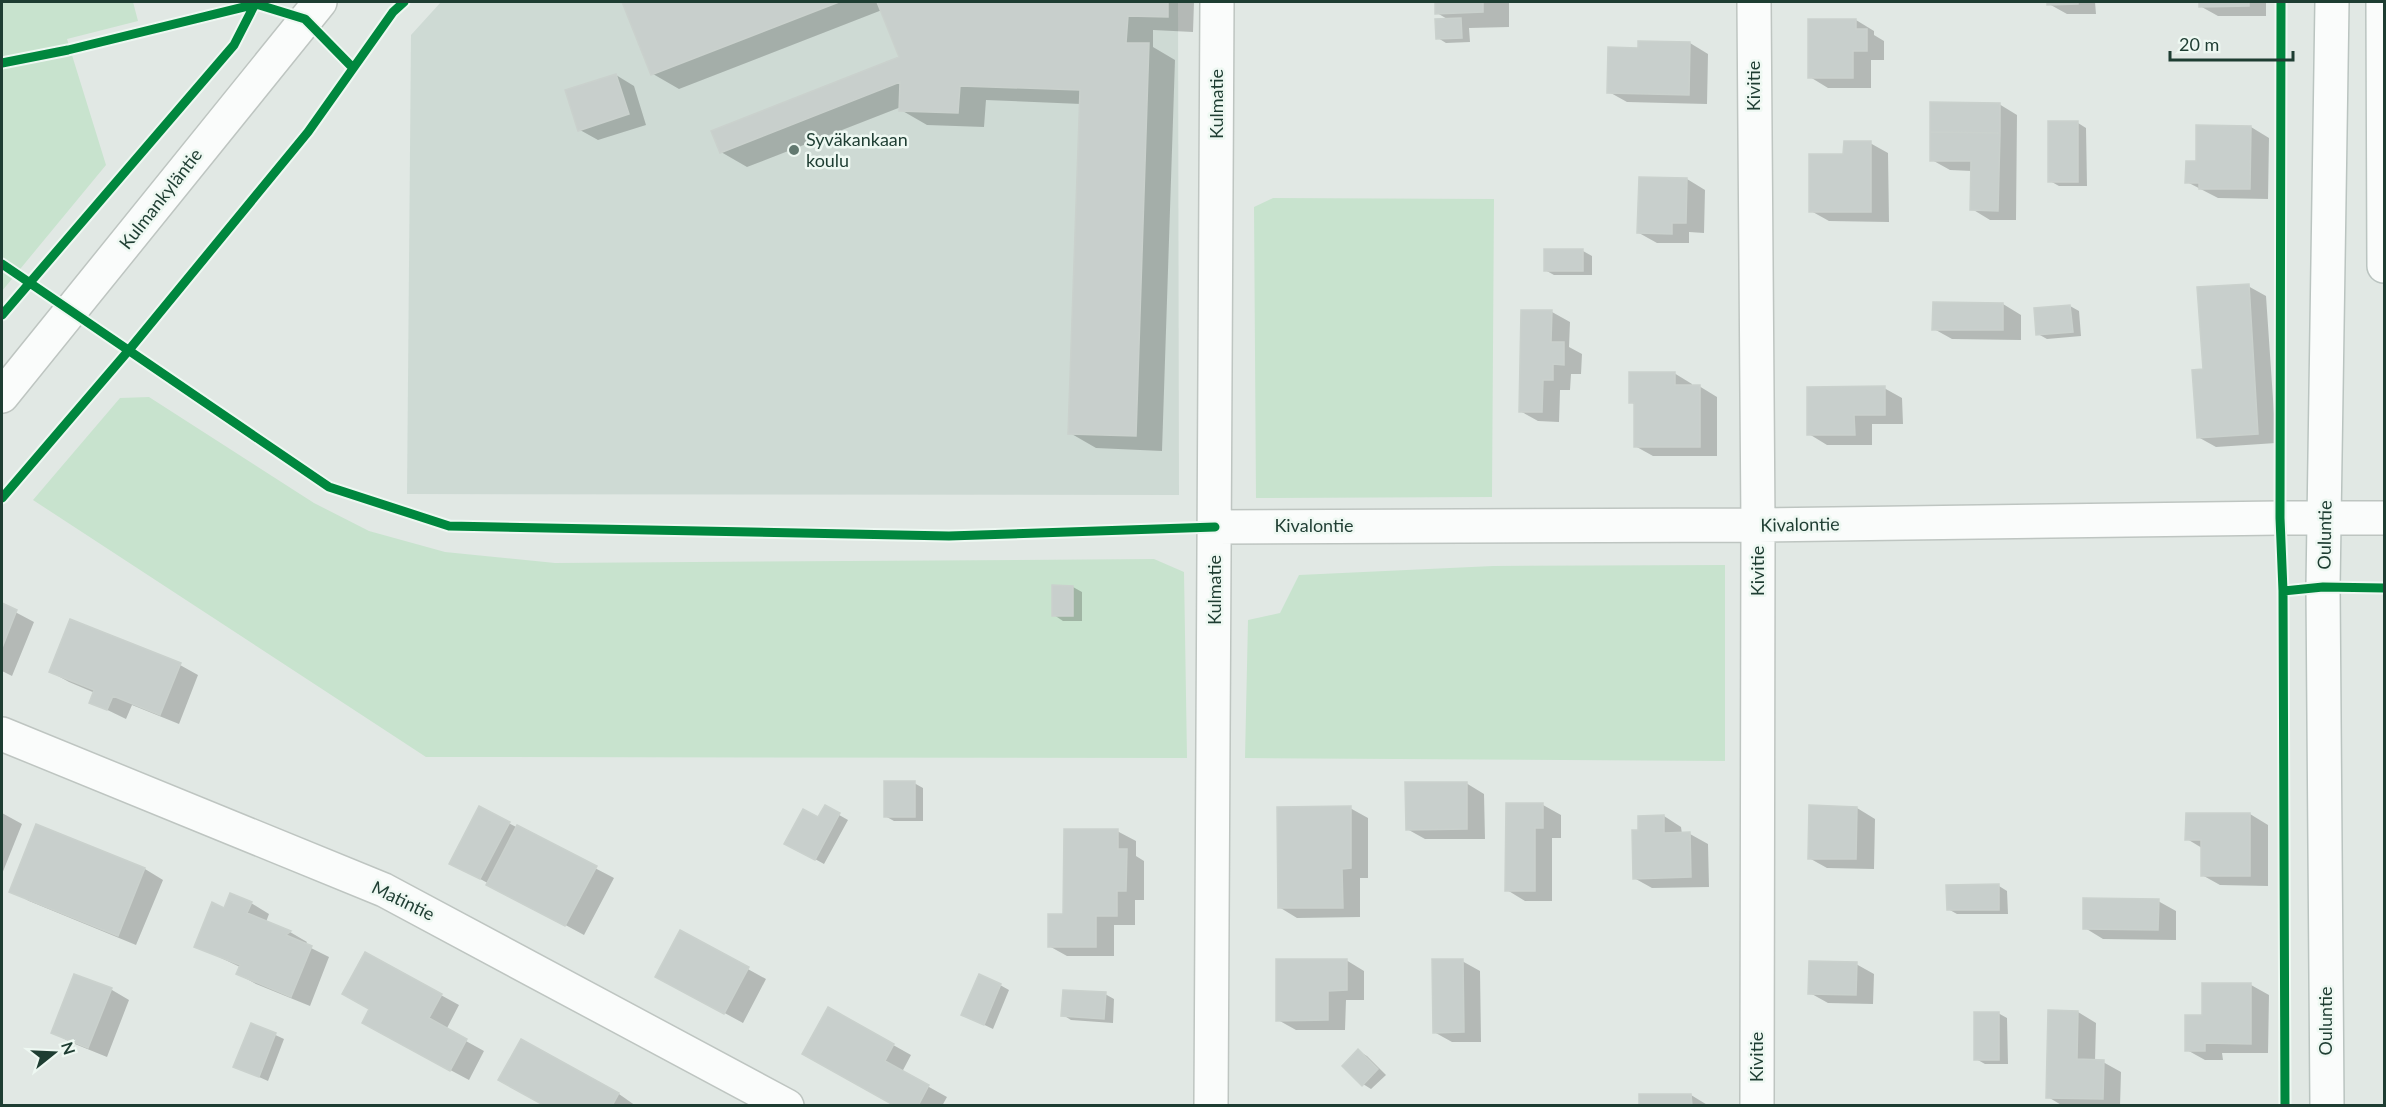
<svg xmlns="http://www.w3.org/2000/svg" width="2386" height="1107" font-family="Lato,sans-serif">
	<rect width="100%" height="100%" fill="#e1e8e4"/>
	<path fill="#cedad4" d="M441,2H1178L1179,495L407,494L411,35Z"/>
	<path fill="#c8e3ce" d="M2,2H133L138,21L67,39L106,165L2,291Z
		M1273,198L1494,199L1492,497L1256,498L1254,207Z
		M149,397L314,503L369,531L445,552L555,563L1154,559L1184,572L1187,758L426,757L33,500L120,398Z
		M1725,565V761L1245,758L1248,620L1280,613L1299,575L1493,566Z"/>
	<path fill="#0003" d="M624,2H1194L1193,32L1153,30V47L1175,60L1162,451L1096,448L1070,433L1081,104L986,100L984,127L927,125L901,110V107L747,167L721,152L901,58L882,10L679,89L653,74Z
		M1436,2H1509V27L1469,28L1470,42L1446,43L1438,38L1449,20L1437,13Z
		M2049,2H2095L2096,14H2067L2049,4Z
		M2200,2H2266V16H2218L2200,6Z
		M1856,20L1874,31V35L1884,41V60H1871V88H1828L1810,77Z
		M1690,43L1708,54L1707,104L1627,102L1609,92L1640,49Z
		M616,75L634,86L646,125L598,140L580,130Z
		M1999,104L2017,115L2016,220H1990L1972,209V171L1950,170L1932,160Z
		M2078,123L2086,128L2087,186H2059L2050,181Z
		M2251,127L2269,138L2268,199L2218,198L2187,182L2198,162Z
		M1870,143L1888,153L1889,222L1829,221L1811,211Z
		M1687,179L1705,190L1704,233L1689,232V243H1657L1639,233Z
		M1583,251L1592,256V275H1554L1545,270Z
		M2248,286L2266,296L2276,443L2216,447L2198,437L2205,370Z
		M2003,304L2021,315V340L1952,339L1934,329Z
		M2070,306L2079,311L2081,336L2047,339L2038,334Z
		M1523,311L1552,312L1570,322L1569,347L1582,354L1581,374H1571L1570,390H1560L1559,422L1538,421L1520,411Z
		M1674,373L1692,384V386H1699L1717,397V456H1653L1635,446L1636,405L1631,402Z
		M1884,388L1902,398L1903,424H1872V445H1827L1809,434Z
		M1073,587L1082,592V621H1063L1054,615Z
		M2,605L34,622L12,676L2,671Z
		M180,665L198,675L179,724L132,705L126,719L91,702L95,693L69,682L51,672Z
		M914,783L923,788V821H894L885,816Z
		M1466,783L1484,794L1485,839H1425L1407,829Z
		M1543,805L1561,815V838H1552V901H1525L1507,890Z
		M825,807L848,820L824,864L786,843L818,819Z
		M480,808L614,878L584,935L469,873Z
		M1350,808L1368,818V878H1360V917L1297,918L1279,907Z
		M1857,808L1875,819L1874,869L1827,868L1809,858Z
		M2,813L22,824L2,874Z
		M2250,814L2268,825V886L2220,885L2202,875V848L2187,839Z
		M1664,816L1681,827L1682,834H1690L1708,844L1709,887L1652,888L1634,878L1639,831Z
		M37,826L145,869L163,880L136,945L29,901L11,891Z
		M1117,831L1136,841V856L1144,861V900H1135V925H1114V956H1067L1049,946Z
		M1999,886L2007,891L2008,914H1957L1948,909Z
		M2158,901L2176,911V940L2103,939L2085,928Z
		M251,903L269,914L266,922L290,932L307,942L305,945L329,957L310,1006L256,984L238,974L240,967L196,946L225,909Z
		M681,932L766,979L743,1023L675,986Z
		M366,954L459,1005L446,1030L484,1051L469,1080L381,1033L371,1009Z
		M1346,960L1364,971V1000H1346L1345,1030H1296L1278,1020Z
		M1462,961L1480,971L1481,1042H1452L1434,1032Z
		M1856,964L1874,974L1873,1004L1828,1003L1810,993Z
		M75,976L112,990L129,1000L107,1057L70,1042L52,1032Z
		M1000,985L1009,990L993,1029L972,1019Z
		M2251,985L2269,995L2268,1053H2222L2223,1060H2205L2187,1050L2204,1017Z
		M1105,994L1114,999L1113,1023L1071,1020L1063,1015Z
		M829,1009L911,1055L902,1072L947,1097L942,1106H897Z
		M2078,1012L2096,1023L2095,1061L2103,1062L2121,1072L2120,1106H2063L2048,1097Z
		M1998,1013L2007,1018L2008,1064H1985L1976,1059Z
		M252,1024L284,1039L268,1081L235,1066Z
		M521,1041L619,1094L636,1106H547Z
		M1358,1051L1367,1056L1386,1075L1371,1089L1363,1084Z
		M1691,1095L1709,1106H1641Z"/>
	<path fill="#c8cfcc" stroke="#cad1cd" stroke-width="1.5" d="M622,2H839L651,75Z
		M877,2H1168V17L1128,16L1126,43H1149L1136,436L1068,434L1080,90L960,86L958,113L899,111L900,82L720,153L711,131L899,57Z
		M1435,2H1483V12L1435,14Z
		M2047,2H2078V4L2047,5Z
		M2199,2H2249V6L2199,7Z
		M1461,18L1462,38L1436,39L1435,19Z
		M1808,19H1856V29H1867V51H1853V78H1808Z
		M1638,41L1690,42L1689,95L1607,93L1608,47L1638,48Z
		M616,74L629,114L578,131L565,90Z
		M1930,102L2000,103V133L1930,132Z
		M2048,121H2078V182H2048Z
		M2196,125L2251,126L2250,189H2199V183H2185L2186,161H2196Z
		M1930,132L2000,133L1998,211L1970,210L1971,161H1930Z
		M1844,141H1871V212H1809V154H1843Z
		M1639,177L1687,178L1686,223H1672V234L1637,233Z
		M1544,249H1583V271H1544Z
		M2249,284L2258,434L2197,438L2192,370L2203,369L2197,287Z
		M1933,302L2003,303V330H1932Z
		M2070,305L2073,332L2036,335L2034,308Z
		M1521,310H1552L1551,342H1564V365L1553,364V380H1543L1542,412H1519Z
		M1629,372H1675V385H1700V447H1634V403H1629Z
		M1885,386V415H1854L1855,435H1807V387Z
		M1052,585L1073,586V616H1052Z
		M2,603L17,610L2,648Z
		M70,619L181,663L160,715L113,696L107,710L89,703L94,690L49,672Z
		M884,781H915V817H884Z
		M1405,782H1467V829L1406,830Z
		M1506,803H1543V828H1535V891H1505Z
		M825,805L840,813L815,860L784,844L803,809L818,817Z
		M1809,805L1857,807L1856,859H1808Z
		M479,806L510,822L480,879L449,864Z
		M1351,806V868L1342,869L1343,908H1278L1277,807Z
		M2186,813H2250V876H2201V840H2185Z
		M1664,815V833L1690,832L1691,877L1633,879L1632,830H1638V816Z
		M36,824L145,868L118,936L9,892Z
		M517,825L597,866L565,926L486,885Z
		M1064,829H1118V849H1127L1126,891H1117V916H1096V947H1048V914H1063Z
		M1999,884V910H1947L1946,885Z
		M230,893L252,902L247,913L291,931L286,935L312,946L291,997L236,974L240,965L194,947L212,902L224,908Z
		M2083,898L2159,899L2158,930L2083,929Z
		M680,930L749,967L724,1014L655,977Z
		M365,952L442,994L429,1018L467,1039L450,1071L362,1023L369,1009L342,994Z
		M1276,959H1347V990L1328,991V1020L1276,1021Z
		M1432,959H1463L1464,1032L1433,1033Z
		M1809,961L1857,962L1856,995L1808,994Z
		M74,974L112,988L88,1048L51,1033Z
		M979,974L1001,984L984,1025L961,1015Z
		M2202,983H2251V1044L2205,1043V1051H2185V1015H2202Z
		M1063,990L1106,992L1104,1019L1061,1016Z
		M828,1007L894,1044L885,1061L929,1085L918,1106H895L802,1054Z
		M2048,1010L2078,1011L2077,1059L2104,1060L2103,1099L2046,1098Z
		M1974,1012H1999V1060H1974Z
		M251,1023L276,1033L259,1077L233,1067Z
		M521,1039L619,1093L612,1106H545L498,1080Z
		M1358,1049L1378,1069L1362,1086L1342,1066Z
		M1639,1094H1691L1692,1106H1639Z"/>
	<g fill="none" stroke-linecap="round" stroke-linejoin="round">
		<defs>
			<path id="minor" d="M1754,2L1758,525L1757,1106
				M1215,527L1758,525L2280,518H2384
				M2,734L384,890L787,1106
				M1211,1106L1217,2"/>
			<path id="tertiary" d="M2,396L320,2"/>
			<path id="secondary" d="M2383,2L2384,266
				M2327,1106L2323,587L2332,2"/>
		</defs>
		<use href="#minor" stroke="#bec5c1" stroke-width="36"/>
		<use href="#tertiary" stroke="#bec5c1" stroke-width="36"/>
		<use href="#secondary" stroke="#bac4c0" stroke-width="36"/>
		<use href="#minor" stroke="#fafcfb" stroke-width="33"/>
		<use href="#tertiary" stroke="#fafcfb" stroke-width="33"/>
		<use href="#secondary" stroke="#fafcfb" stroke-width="33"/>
		<defs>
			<path id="cycleway" d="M2281,2L2280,518L2283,591L2323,587L2384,588
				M2,63L68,50L256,4L305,19L353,68
				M2,264L329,487L449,526L949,536L1215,527
				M2,315L234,45L256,2
				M2,498L129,350L308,132L393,12L404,2
				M2283,591L2285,1106"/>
		</defs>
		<use href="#cycleway" stroke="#eef8f2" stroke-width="13"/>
		<use href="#cycleway" stroke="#00873e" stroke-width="9"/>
	</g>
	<circle fill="#627970" stroke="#eef8f2" stroke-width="2" cx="794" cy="150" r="6"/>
	<g text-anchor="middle" stroke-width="5" stroke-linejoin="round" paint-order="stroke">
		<g font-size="18" fill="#1e3d32" stroke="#eef8f2">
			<text transform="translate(1754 86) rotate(-90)" y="6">Kivitie</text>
			<text transform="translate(1217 104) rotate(-90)" y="6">Kulmatie</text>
			<text transform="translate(161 199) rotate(-52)" y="6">Kulmankyläntie</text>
			<text transform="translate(1800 525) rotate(-1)" y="6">Kivalontie</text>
			<text x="1314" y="532">Kivalontie</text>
			<text transform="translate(2325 535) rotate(-89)" y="6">Ouluntie</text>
			<text transform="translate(1758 571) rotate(-90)" y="6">Kivitie</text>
			<text transform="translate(1215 590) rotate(-90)" y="6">Kulmatie</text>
			<text transform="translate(403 901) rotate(26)" y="6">Matintie</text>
			<text transform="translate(2326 1021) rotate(-90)" y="6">Ouluntie</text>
			<text transform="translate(1757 1057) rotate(-90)" y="6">Kivitie</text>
		</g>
		<g font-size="18" fill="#1e3d32" stroke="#eef8f2" text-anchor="start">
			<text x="806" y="146">Syväkankaan<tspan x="806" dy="21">koulu</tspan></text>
		</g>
	</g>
	<rect width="2386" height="1107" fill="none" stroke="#1e3d32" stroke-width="6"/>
	<g transform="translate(54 1053) rotate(72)" stroke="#eef8f2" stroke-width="4.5" paint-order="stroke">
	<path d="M0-4.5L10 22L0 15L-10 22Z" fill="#1e3d32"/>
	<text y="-9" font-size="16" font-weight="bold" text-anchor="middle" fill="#1e3d32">N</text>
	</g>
	<path d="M2170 51v9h123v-9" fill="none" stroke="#1e3d32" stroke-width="3"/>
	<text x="2179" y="51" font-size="18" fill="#1e3d32" stroke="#eef8f2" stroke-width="4.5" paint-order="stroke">20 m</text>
</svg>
